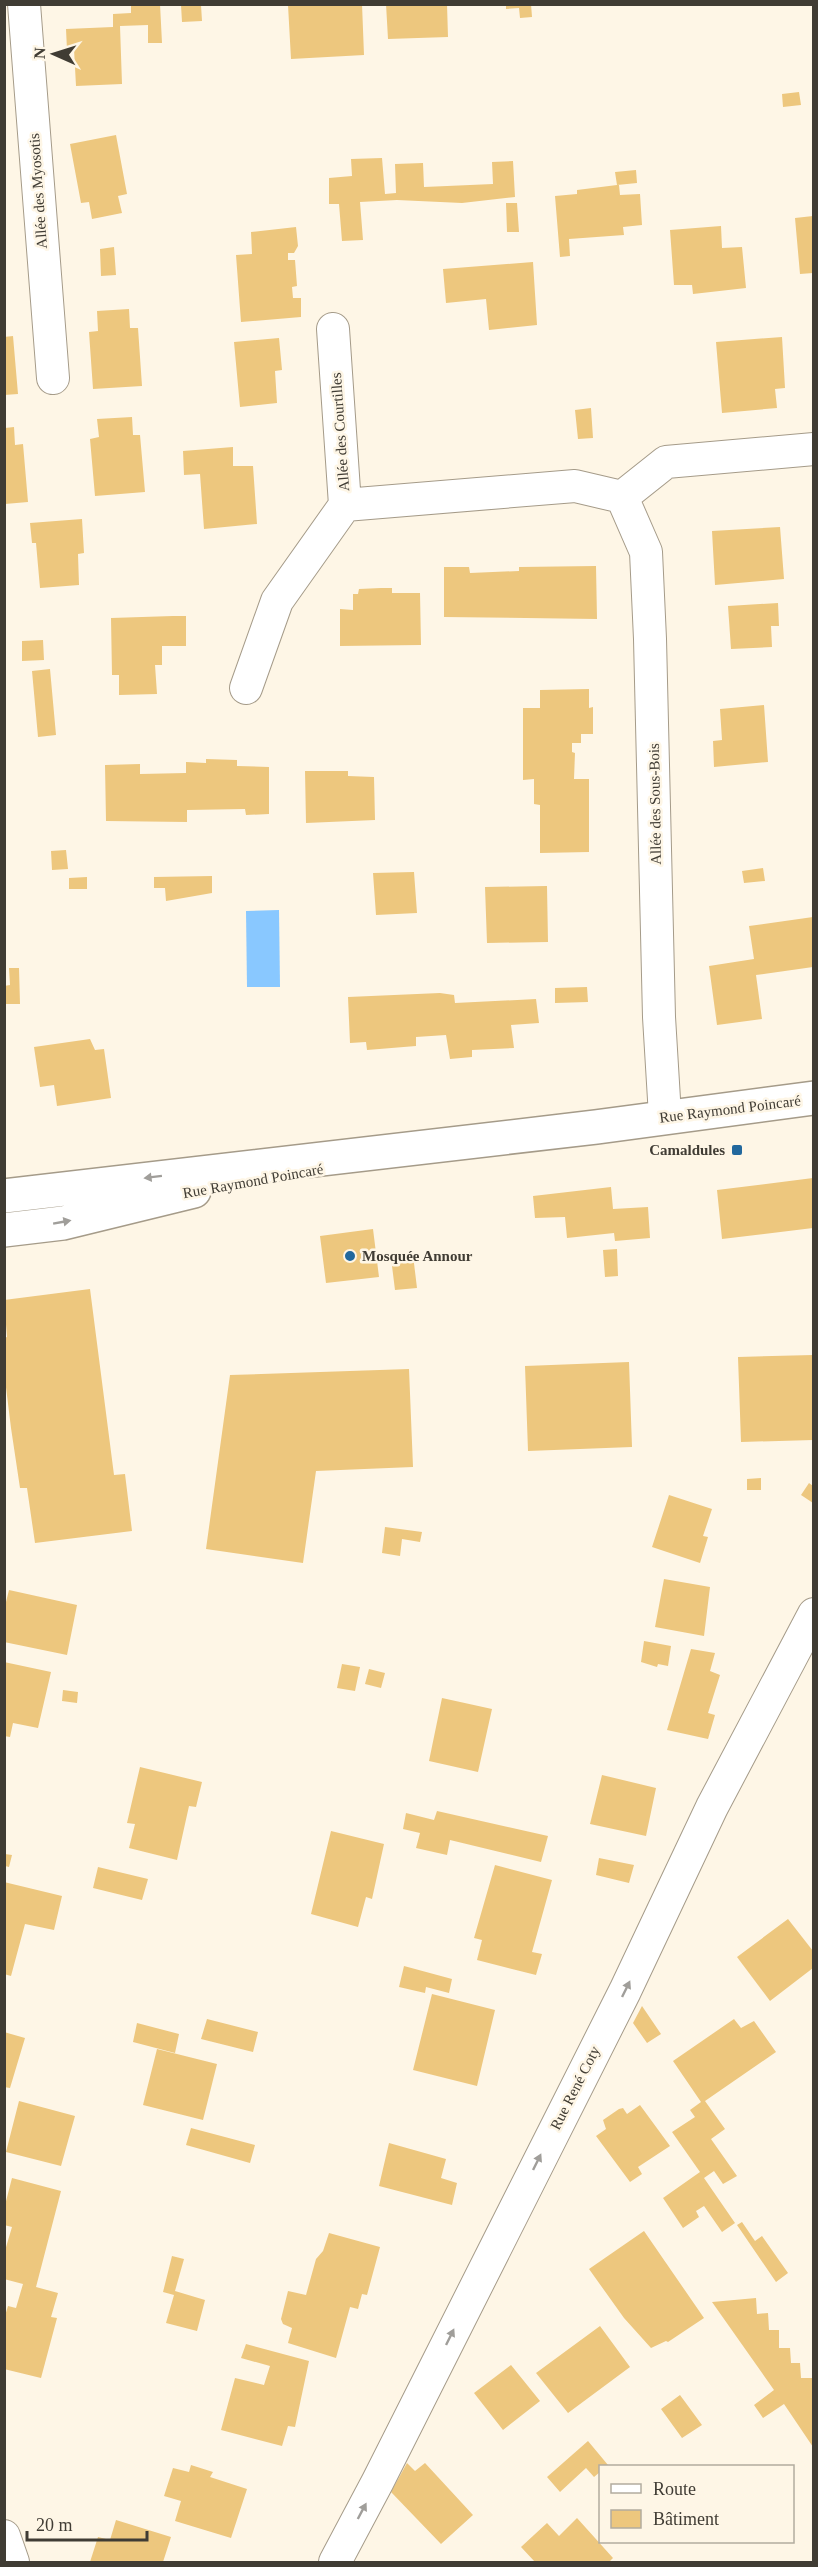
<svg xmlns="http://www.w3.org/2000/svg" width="818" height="2567" font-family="Georgia,serif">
	<rect width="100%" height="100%" fill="#fef6e6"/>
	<path fill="#89c8ff" d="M279,910L280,987H247L246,911Z"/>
	<path fill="#edc77e" d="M145,4H160L162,43H148V25L120,26L122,84L76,86L74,49L67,50L66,29L113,27V14L131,13V5Z
		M362,4L364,55L291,59L288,5Z
		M386,4H447L448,37L388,39Z
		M506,4H531L532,17L520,18L519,8L506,9Z
		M181,5H201L202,21L182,22Z
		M799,92L801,105L783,107L782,94Z
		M116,135L127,194L118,196L122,213L92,219L89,202L81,203L70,144Z
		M382,158L385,194L396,193L395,164L423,163L424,187L493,184L492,162L513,161L515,197L462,203L397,200L360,202L363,240L342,241L339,204H329V178L352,176L351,159Z
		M636,170L637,183L617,185H619L620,195L640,194L642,225L623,227L624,235L569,239L570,256L560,257L555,196L577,194V190L617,185L615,172Z
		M506,203H517L519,232H507Z
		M813,216V273L800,274L795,218Z
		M721,226L722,248L742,247L746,288L693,294L692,285H674L670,230Z
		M296,227L298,246L294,253H288V260H295L297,286L292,287L293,298H301V317L241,322L236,255L252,254L251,232Z
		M114,247L116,275L101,276L100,249Z
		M533,262L537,325L489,330L486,299L446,303L443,269Z
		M129,309L130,328H138L142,386L93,389L89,332L98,331L97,311Z
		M13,336L18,394L4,395V337Z
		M782,337L785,388L775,389L777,408L722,413L716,342Z
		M279,338L282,370L275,371L277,403L240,407L234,342Z
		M591,408L593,438L578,439L575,410Z
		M132,417L133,435H140L145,492L95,496L90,439L99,437L97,419Z
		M14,427L15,445L23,444L28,502L5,504V428Z
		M233,447V466H253L257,524L204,529L200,474L184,475L183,451Z
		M82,519L84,553L78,554L79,585L40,588L36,543H32L30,523Z
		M780,527L784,579L715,585L712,531Z
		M596,566L597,619L444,617V567H469L470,573L519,571V567Z
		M381,588H392V593H420L421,645L340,646V609L353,610V594H358L359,589Z
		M778,603L779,626H771L772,647L731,649L728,606Z
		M173,616H186V646H162V665H155L157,694L119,695V675H112L111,618Z
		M43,640L44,660L22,661V641Z
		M50,669L56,735L38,737L32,671Z
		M589,689V708L593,707V734H581V743H572V752L575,753L574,779H589V852L540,853V805L534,804V779L523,780V708H540V690Z
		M764,705L768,762L714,767L713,741L722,740L720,709Z
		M206,759L237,760V766L269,767V814L246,815L245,809L187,810V822L106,821L105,765L140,764V774L186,773V762L206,763Z
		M305,771H348V776L374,777L375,820L306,823Z
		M66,850L68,869L52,870L51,851Z
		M763,868L765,881L744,883L742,871Z
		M414,872L417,913L376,915L373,873Z
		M212,876V893L166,901L165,888H154V877Z
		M87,877V889H69V878Z
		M547,886L548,942L487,943L485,887Z
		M813,917V967L756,975L762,1019L717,1025L709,966L754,959L749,926Z
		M9,968H19L20,1004H4V986L10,985Z
		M587,987L588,1002L555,1003V988Z
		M440,993L454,995L455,1003L536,999L539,1023L511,1025L514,1048L472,1050V1057L450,1059L446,1035L416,1037V1046L367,1050L366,1042L350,1043L348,997Z
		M90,1039L95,1050L104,1049L111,1098L57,1106L54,1085L40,1087L34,1047Z
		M813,1178V1228L722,1239L717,1190Z
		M611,1187L613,1209L648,1207L650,1238L615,1241L614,1233L567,1238L565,1217L535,1218L533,1196Z
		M373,1229L379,1277L326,1283L320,1236Z
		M617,1249L618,1276L605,1277L603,1250Z
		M413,1255L417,1288L395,1290L391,1258Z
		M90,1289L114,1475L125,1474L132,1531L35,1543L27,1488H20L11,1428L4,1371V1338L7,1337L4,1300Z
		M813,1355V1440L741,1442L738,1357Z
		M629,1362L632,1447L528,1451L525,1366Z
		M409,1369L413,1467L316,1471L303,1563L206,1549L230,1375Z
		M761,1478V1490H747V1479Z
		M809,1483L813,1486V1503L801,1495Z
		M669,1495L712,1509L703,1536L708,1537L700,1563L652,1547Z
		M385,1527L422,1532L420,1542L402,1539L400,1556L382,1553Z
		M664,1579L710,1587L704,1636L655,1627Z
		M9,1590L77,1605L67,1655L4,1642V1610Z
		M644,1641L671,1646L668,1666L658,1664L657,1667L641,1662Z
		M691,1649L715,1653L710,1671L720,1675L708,1713L715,1715L708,1739L667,1730Z
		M4,1662L51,1672L38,1728L13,1723L10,1737L4,1736Z
		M342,1664L360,1667L355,1691L337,1688Z
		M369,1669L385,1673L381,1688L365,1684Z
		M63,1690L78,1692L77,1703L62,1701Z
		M442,1698L492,1709L478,1772L429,1761Z
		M140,1767L202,1782L196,1807L189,1806L177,1860L129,1848L135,1824L127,1823Z
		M602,1775L656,1788L646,1836L590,1824Z
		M437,1811L548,1836L541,1862L450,1840L447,1855L416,1848L420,1833L403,1829L406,1813L434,1820Z
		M331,1831L384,1844L372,1899L366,1897L358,1927L311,1914Z
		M5,1854L12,1855L9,1867L5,1866Z
		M599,1858L634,1865L629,1883L596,1875Z
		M495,1865L552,1880L532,1952L542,1954L536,1975L477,1960L482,1940L474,1938Z
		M98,1867L148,1879L142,1900L93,1888Z
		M4,1882L62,1896L54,1930L25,1924L11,1976L4,1974Z
		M788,1919L813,1951V1968L770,2001L737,1957Z
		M404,1966L452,1979L449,1993L426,1987L425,1993L399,1987Z
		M432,1994L495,2010L477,2086L413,2070Z
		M642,2006L661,2034L647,2043L633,2023Z
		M207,2019L258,2032L253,2052L201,2039Z
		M734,2019L741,2028L754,2021L776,2052L705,2101L725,2129L711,2139L737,2176L723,2184L714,2171L704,2178L735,2223L722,2232L704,2206L696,2211L699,2217L683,2228L663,2198L700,2172L672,2132L695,2117L690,2110L701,2102L673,2061Z
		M137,2023L179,2034L175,2053L133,2042Z
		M4,2032L25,2038L10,2088L4,2087Z
		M157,2049L217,2064L203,2120L143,2105Z
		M19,2101L75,2116L61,2166L6,2152Z
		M640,2105L670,2146L638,2167L642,2174L630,2182L596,2136L606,2129L603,2120L619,2109L623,2108L627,2114Z
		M191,2128L255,2145L250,2163L186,2145Z
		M389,2143L446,2159L441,2178L457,2183L452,2205L379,2186Z
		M12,2178L61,2191L36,2287L58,2293L51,2317L57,2318L41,2378L4,2369V2319L8,2306L16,2308L23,2284L4,2279V2254L12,2227L4,2225V2209Z
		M742,2222L755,2241L762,2236L788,2273L776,2282L737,2225Z
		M644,2231L704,2318L668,2342L666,2341L651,2348L624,2318L589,2269Z
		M329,2233L380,2247L367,2295L362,2294L358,2309L350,2307L336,2358L288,2343L292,2328L283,2324L281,2319L288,2291L306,2295L316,2259L323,2251Z
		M172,2256L184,2259L175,2291L205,2300L197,2331L166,2323L174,2295L163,2292Z
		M756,2298L757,2314L768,2313L769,2330H779V2348H790L791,2363H800L801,2378H812L813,2447L784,2404L763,2418L754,2405L774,2390L712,2302Z
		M600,2326L630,2367L568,2413L536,2373Z
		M246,2344L309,2361L295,2427L288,2426L282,2446L221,2430L235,2378L264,2385L270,2366L241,2358Z
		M511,2365L540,2401L503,2430L474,2393Z
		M680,2395L702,2425L682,2438L661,2409Z
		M588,2441L608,2465L600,2466V2472L594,2477L586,2468L560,2492L547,2477Z
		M407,2463L415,2471L425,2463L473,2515L441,2544L391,2492Z
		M191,2465L213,2472L210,2477L247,2489L231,2538L175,2521L181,2501L164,2496L173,2468L189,2472Z
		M577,2518L613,2558L609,2562H535L521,2547L547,2523L559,2536Z
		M116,2520L171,2537L163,2562H90L98,2537L110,2540Z"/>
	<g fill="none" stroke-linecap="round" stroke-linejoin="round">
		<defs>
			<path id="minor" d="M24,4L53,378
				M345,505L575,486L622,497
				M246,688L277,601L345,505L333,329
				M665,1116L659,1017L650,639L646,552L622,497L666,462L814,449
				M4,2536L13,2562
				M335,2562L378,2481L625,1991L712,1807L814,1614"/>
			<path id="secondary" d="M4,1196L596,1127L814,1098
				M4,1230L63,1223L194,1191"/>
		</defs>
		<use href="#minor" stroke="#a59b89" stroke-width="34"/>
		<use href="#secondary" stroke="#a59b89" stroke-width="36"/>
		<use href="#minor" stroke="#fff" stroke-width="32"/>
		<use href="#secondary" stroke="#fff" stroke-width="33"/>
	</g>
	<defs><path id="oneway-solid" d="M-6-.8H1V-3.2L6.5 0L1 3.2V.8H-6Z" transform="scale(1.5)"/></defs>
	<g fill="#a09e9a">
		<use href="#oneway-solid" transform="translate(153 1177) rotate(173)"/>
		<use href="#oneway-solid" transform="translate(62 1222) rotate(-10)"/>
		<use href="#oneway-solid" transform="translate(626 1989) rotate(-64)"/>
		<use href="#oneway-solid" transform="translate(537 2162) rotate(-64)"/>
		<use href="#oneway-solid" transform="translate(450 2337) rotate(-64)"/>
		<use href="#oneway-solid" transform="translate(362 2511) rotate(-62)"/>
	</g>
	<g fill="#22689d" stroke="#fef6e6" stroke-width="2">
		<rect x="731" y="1144" width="12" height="12" rx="3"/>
		<circle cx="350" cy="1256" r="6"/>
	</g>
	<g text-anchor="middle" stroke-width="5" stroke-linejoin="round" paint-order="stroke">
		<g font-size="15" fill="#403c34" stroke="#fef6e6">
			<text transform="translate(38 191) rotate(-94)" y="5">Allée des Myosotis</text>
			<text transform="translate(340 432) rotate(-94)" y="5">Allée des Courtilles</text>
			<text transform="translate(655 804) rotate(-91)" y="5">Allée des Sous-Bois</text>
			<text transform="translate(730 1109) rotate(-7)" y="5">Rue Raymond Poincaré</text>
			<text transform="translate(253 1181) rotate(-10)" y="5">Rue Raymond Poincaré</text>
			<text transform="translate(575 2088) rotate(-63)" y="5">Rue René Coty</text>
		</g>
		<g font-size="15" font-weight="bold" fill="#403c34" stroke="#fef6e6" text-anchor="end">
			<text x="725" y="1155">Camaldules</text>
			<text x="362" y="1261" text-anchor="start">Mosquée Annour</text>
		</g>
	</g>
	<rect width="818" height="2567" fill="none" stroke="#403c34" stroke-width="12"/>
	<rect x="599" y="2465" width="195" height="78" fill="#fef6e6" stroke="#b2ac9f" stroke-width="1.5"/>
	<rect x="611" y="2484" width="30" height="9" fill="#ffffff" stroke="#b2ac9f" stroke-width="1.5"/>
	<text x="653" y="2495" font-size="18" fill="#403c34">Route</text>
	<rect x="611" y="2510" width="30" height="18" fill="#edc77e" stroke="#b2ac9f" stroke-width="1.5"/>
	<text x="653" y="2525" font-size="18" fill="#403c34">Bâtiment</text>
	<g transform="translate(54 54) rotate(273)" stroke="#fef6e6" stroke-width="4.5" paint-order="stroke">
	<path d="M0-4.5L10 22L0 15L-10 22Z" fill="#403c34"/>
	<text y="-9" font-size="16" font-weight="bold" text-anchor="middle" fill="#403c34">N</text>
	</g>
	<path d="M27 2531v9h120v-9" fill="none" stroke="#403c34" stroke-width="3"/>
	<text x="36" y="2531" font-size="18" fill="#403c34" stroke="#fef6e6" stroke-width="4.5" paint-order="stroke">20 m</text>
</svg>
